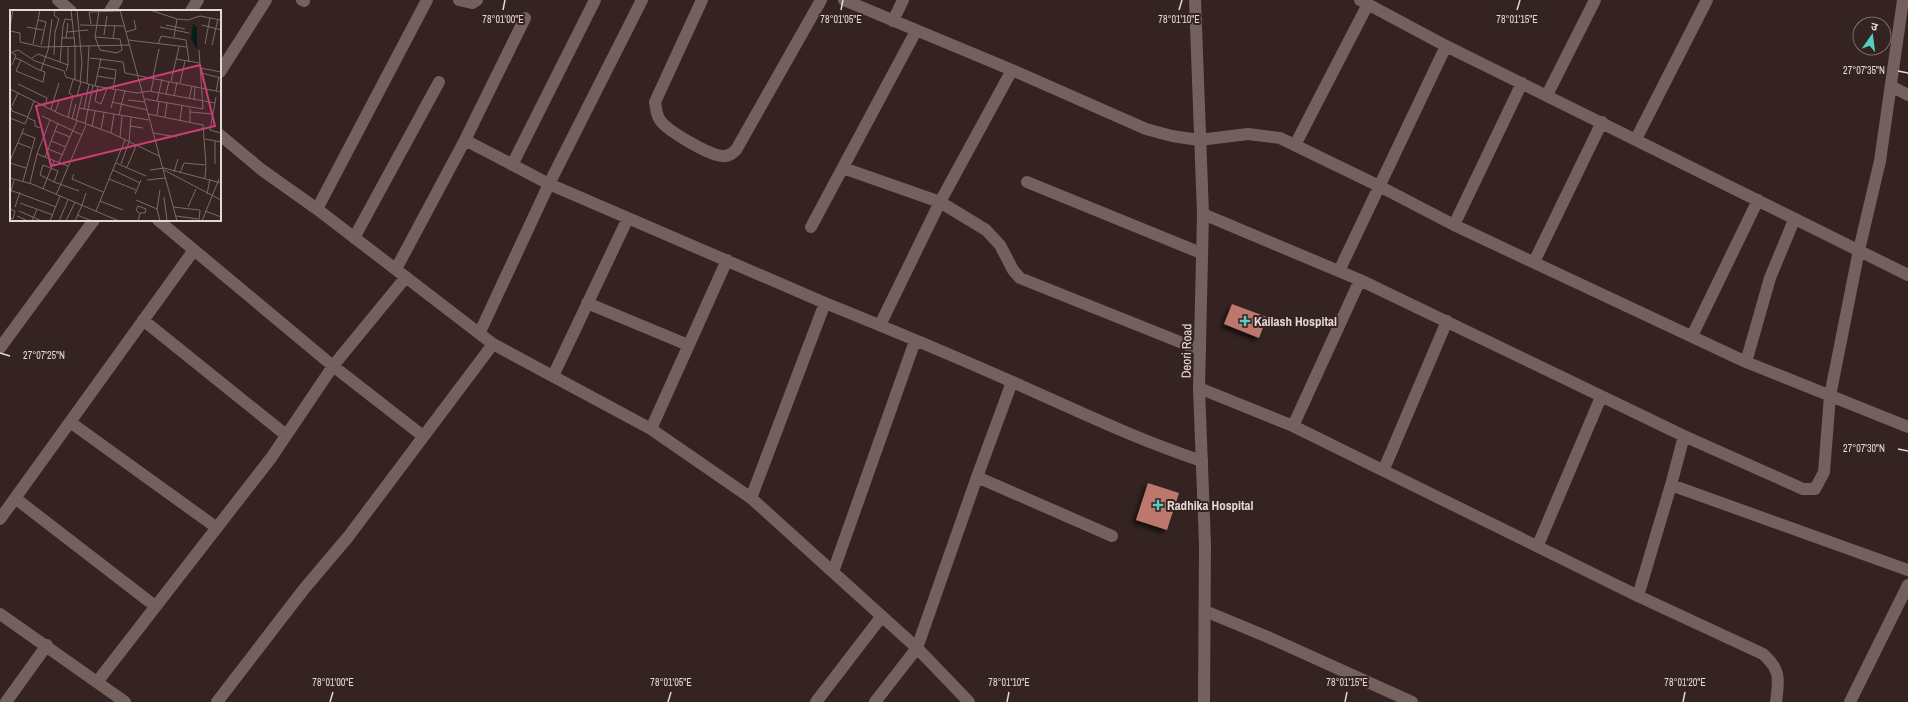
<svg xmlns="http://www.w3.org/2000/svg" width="1908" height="702" font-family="'Archivo Narrow','Noto Sans Devanagari',sans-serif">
	<defs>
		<filter id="shadow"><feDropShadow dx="-3.5" dy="3.5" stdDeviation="2" flood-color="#0009"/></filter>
	</defs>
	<rect width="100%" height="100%" fill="#342320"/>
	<path fill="#bd776d" filter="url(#shadow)" d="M1232,304L1267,317L1259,338L1224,324Z
		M1148,483L1179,493L1167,530L1136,520Z"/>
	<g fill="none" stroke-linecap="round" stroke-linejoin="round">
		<path stroke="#74605c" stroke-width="12" d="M58,0L71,11
			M302,0L304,1
			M459,0L472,3L477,0
			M702,0L655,102C656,108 656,114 660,120C666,130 710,156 723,156C729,157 732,153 736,150L821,0
			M844,0L1012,70L1146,129L1172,136L1199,140L1248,134L1280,138L1379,186L1454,225L1746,362L1908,427
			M1360,0L1446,46L1908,275
			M110,11L117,0
			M191,11L198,0
			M893,21L903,0
			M220,72L266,0
			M1891,86L1908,95
			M1547,95L1595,0
			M220,135L262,170L317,209L493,344L651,429L751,498L917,648L969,702
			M1636,139L1707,0
			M465,140L549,184L825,303L751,498
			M1295,145L1368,4
			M512,165L595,0
			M843,168L940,202L986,230L1000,245L1013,270L1020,278L1200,350
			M1027,182L1201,253
			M317,209L427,0
			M1203,214L1360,280L1684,436L1803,489H1815L1824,472L1830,396L1859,250L1880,161L1903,0
			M158,220L333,366L423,436
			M1454,225L1522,83
			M811,227L916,31
			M354,238L439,82
			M1534,262L1602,122
			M396,269L465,140L525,18
			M1339,271L1446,46
			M587,303L688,345
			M825,303C892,330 959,358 1026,388C1084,414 1141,441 1202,461
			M143,320L286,435
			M880,325L940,202L1012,70
			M480,332L549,184L642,0
			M1692,336L1758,200
			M0,348L94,220
			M1746,362L1770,278L1794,220
			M553,376L628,218
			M1199,388L1293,426L1638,596L1763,654C1781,670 1779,679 1776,702
			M70,422L217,528
			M1293,426L1360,280
			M651,429L727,260
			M1384,469L1447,321
			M977,477L1112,536
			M1671,485L1908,570
			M15,498L155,606
			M0,519L194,250
			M1538,545L1601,397
			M833,572L915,341
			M1638,596L1671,485L1684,436
			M1205,611L1270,638L1412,702
			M0,614L125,702
			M97,682L271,458L333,366L406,277
			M6,702L47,645
			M217,702L304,589L348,537L493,344
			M816,702L882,616
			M875,702L917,648L977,477L1012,382
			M1850,702L1908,585"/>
		<path stroke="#74605c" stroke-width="12" d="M1195,0L1203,214L1199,388L1205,544L1204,702"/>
	</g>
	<path fill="none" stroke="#e4d8d6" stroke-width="1.5" d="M503,10L505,0M841,10L843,0M1179,10L1182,0M1517,10L1520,0M1898,71L1908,73M0,353L10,356M1898,449L1908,451M330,702L333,692M668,702L671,692M1007,702L1009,692M1345,702L1347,692M1683,702L1685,692"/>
	<g fill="#55cec6" stroke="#342320" stroke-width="1.5">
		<path d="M1243 315h4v4h4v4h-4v4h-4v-4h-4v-4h4z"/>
		<path d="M1156 499h4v4h4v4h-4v4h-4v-4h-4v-4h4z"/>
	</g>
	<g text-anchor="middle" stroke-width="4" stroke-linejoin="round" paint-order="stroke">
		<g font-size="13" font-weight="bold" fill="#e4d8d6" stroke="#342320" text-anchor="start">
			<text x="1254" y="326">Kailash Hospital</text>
			<text x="1167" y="510">Radhika Hospital</text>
		</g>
		<g font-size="13" fill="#e4d8d6" stroke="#342320">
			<text transform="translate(1186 351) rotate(-89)" y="5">Deori Road</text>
		</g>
	</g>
	<g transform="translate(10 10)">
		<rect width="211" height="211" fill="#342320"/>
		<path d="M183,14L187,18V39L181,29Z" fill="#011e1c"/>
		<path fill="none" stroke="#7a6b69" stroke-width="1" d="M61,0L65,36V70M67,0L72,53L70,72M110,0L167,211M140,0L167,9L178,10L190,6L211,10M28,10L36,12L31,35M81,14L79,2L110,1M70,15L115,16M156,15L175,19M192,15L211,20M0,17L3,0M17,17L33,20M150,17L179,23M0,21L10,23V32L32,37L120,35M57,22L78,20M116,22L126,19L124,10M94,25L97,6M85,27L110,29L112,40L107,43L90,40L85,27L89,1M164,27L167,9M51,28H65M56,28L58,13M103,28L105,15M118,30L177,37M23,34L30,0M148,34L151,26L176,30L179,52M195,34L200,8M202,35L208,9M0,43L8,40L25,51L54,61L56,67L85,76L127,83L139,81L205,93M2,43L6,45L2,55M44,45L45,22L49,9L44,5L45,0M5,48L11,50L16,53L27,59L35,62L33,72L6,61L11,50M22,48L28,44L50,52L58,55L56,61M80,48L113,52L115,63L211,82M166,49L190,53M50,52L53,16L55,9L62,10M58,55V36M89,57L106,60L105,69M190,58L211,62M31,60L38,40L42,9M191,63L211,68M87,66L105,69L103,79M143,67L149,39M63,70L59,83L63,86H67L71,72M161,71L169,37M170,73L175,51M8,74L37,88L35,97M77,74L79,36M85,76L91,48M88,76L85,91L91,94L97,78M0,79L52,105L101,123L149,146M141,81L144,67M206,81L209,67M156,84L159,71M164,86L167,72M206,87L200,120L211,123M135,89L193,99L189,40M179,89L182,76M118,90L135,92M184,90L185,77M147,91L152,69M102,92L137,100M0,94L2,101L18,107M2,96L8,83M69,98L104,104L101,123M101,98L106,79M41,99L49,73M74,99L79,74M45,102L50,89M180,102L203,104M104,104L139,110M138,104L193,115L196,155L174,153L170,163M109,105L115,80M147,105L149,91M32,106L72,125M58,107L63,86M155,107L157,93M0,108L15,114L24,91M18,108L25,111V116L30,118M62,109L66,94M40,110L27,144L58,156M170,110L172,96M66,111L72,86M180,112V98M75,114L83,75M120,116L133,118M82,117L85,101M91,119L94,103M45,121L60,127M12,123L25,128L13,171M143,123L167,127M110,127L112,106M195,129L211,132M41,131L56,137M205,131V154M8,133L21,138M38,139L53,145M35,147L48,113M0,151L14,118M49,152L67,111M0,153L16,158M106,153L136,166M111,154L119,132L121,107M117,157L126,136M103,160L130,173M140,160L154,158L211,173M154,160L211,190M164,162L168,149M64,164L62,169L93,182M0,168L22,174L109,211M195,168L196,156M99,169L126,180M137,170L155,168M44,172L48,161L33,155L30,165L44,172L69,181M20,173L27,144M33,179L44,151M0,180L46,197M125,184L131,170M197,184L200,169M0,185L4,170M46,185L76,115M154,187L157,211M126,190L147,199L150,211M90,191L113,200M10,193L43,205M72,195L76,183M5,197L10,182M163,197L190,200L189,211M178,197L186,179M0,199L5,201L3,209L0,208M147,199L150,180M9,201L32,211M86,201L115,130M195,201L211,207M67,205L82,211M7,206L18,211M166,206L188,209M22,211L27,199M40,211L50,186M49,211L58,190M56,211L65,192M65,211L72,195M128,211L130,204L126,200L128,196L136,199L135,203H130M192,211L209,169"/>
		<path fill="#c93e74" fill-opacity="0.15" stroke="#c93e74" stroke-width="2" d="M190,55L205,116L41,156L26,96Z"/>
		<rect width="211" height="211" fill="none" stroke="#e4d8d6" stroke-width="2"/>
	</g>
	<g font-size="10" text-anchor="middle" fill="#e4d8d6" stroke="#342320" stroke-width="4" stroke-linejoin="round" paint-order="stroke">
		<text x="503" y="23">78°01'00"E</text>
		<text x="841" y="23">78°01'05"E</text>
		<text x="1179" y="23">78°01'10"E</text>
		<text x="1517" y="23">78°01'15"E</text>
		<text x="1864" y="74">27°07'35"N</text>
		<text x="44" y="359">27°07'25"N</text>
		<text x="1864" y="452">27°07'30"N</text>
		<text x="333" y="686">78°01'00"E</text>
		<text x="671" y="686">78°01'05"E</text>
		<text x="1009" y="686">78°01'10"E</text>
		<text x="1347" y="686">78°01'15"E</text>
		<text x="1685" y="686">78°01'20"E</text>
	</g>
	<g transform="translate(1872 36) rotate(14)"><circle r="19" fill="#342320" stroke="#7a6b69"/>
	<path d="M0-3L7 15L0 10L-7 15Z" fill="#55cec6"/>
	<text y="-6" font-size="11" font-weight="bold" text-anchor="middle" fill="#e4d8d6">उ</text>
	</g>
</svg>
